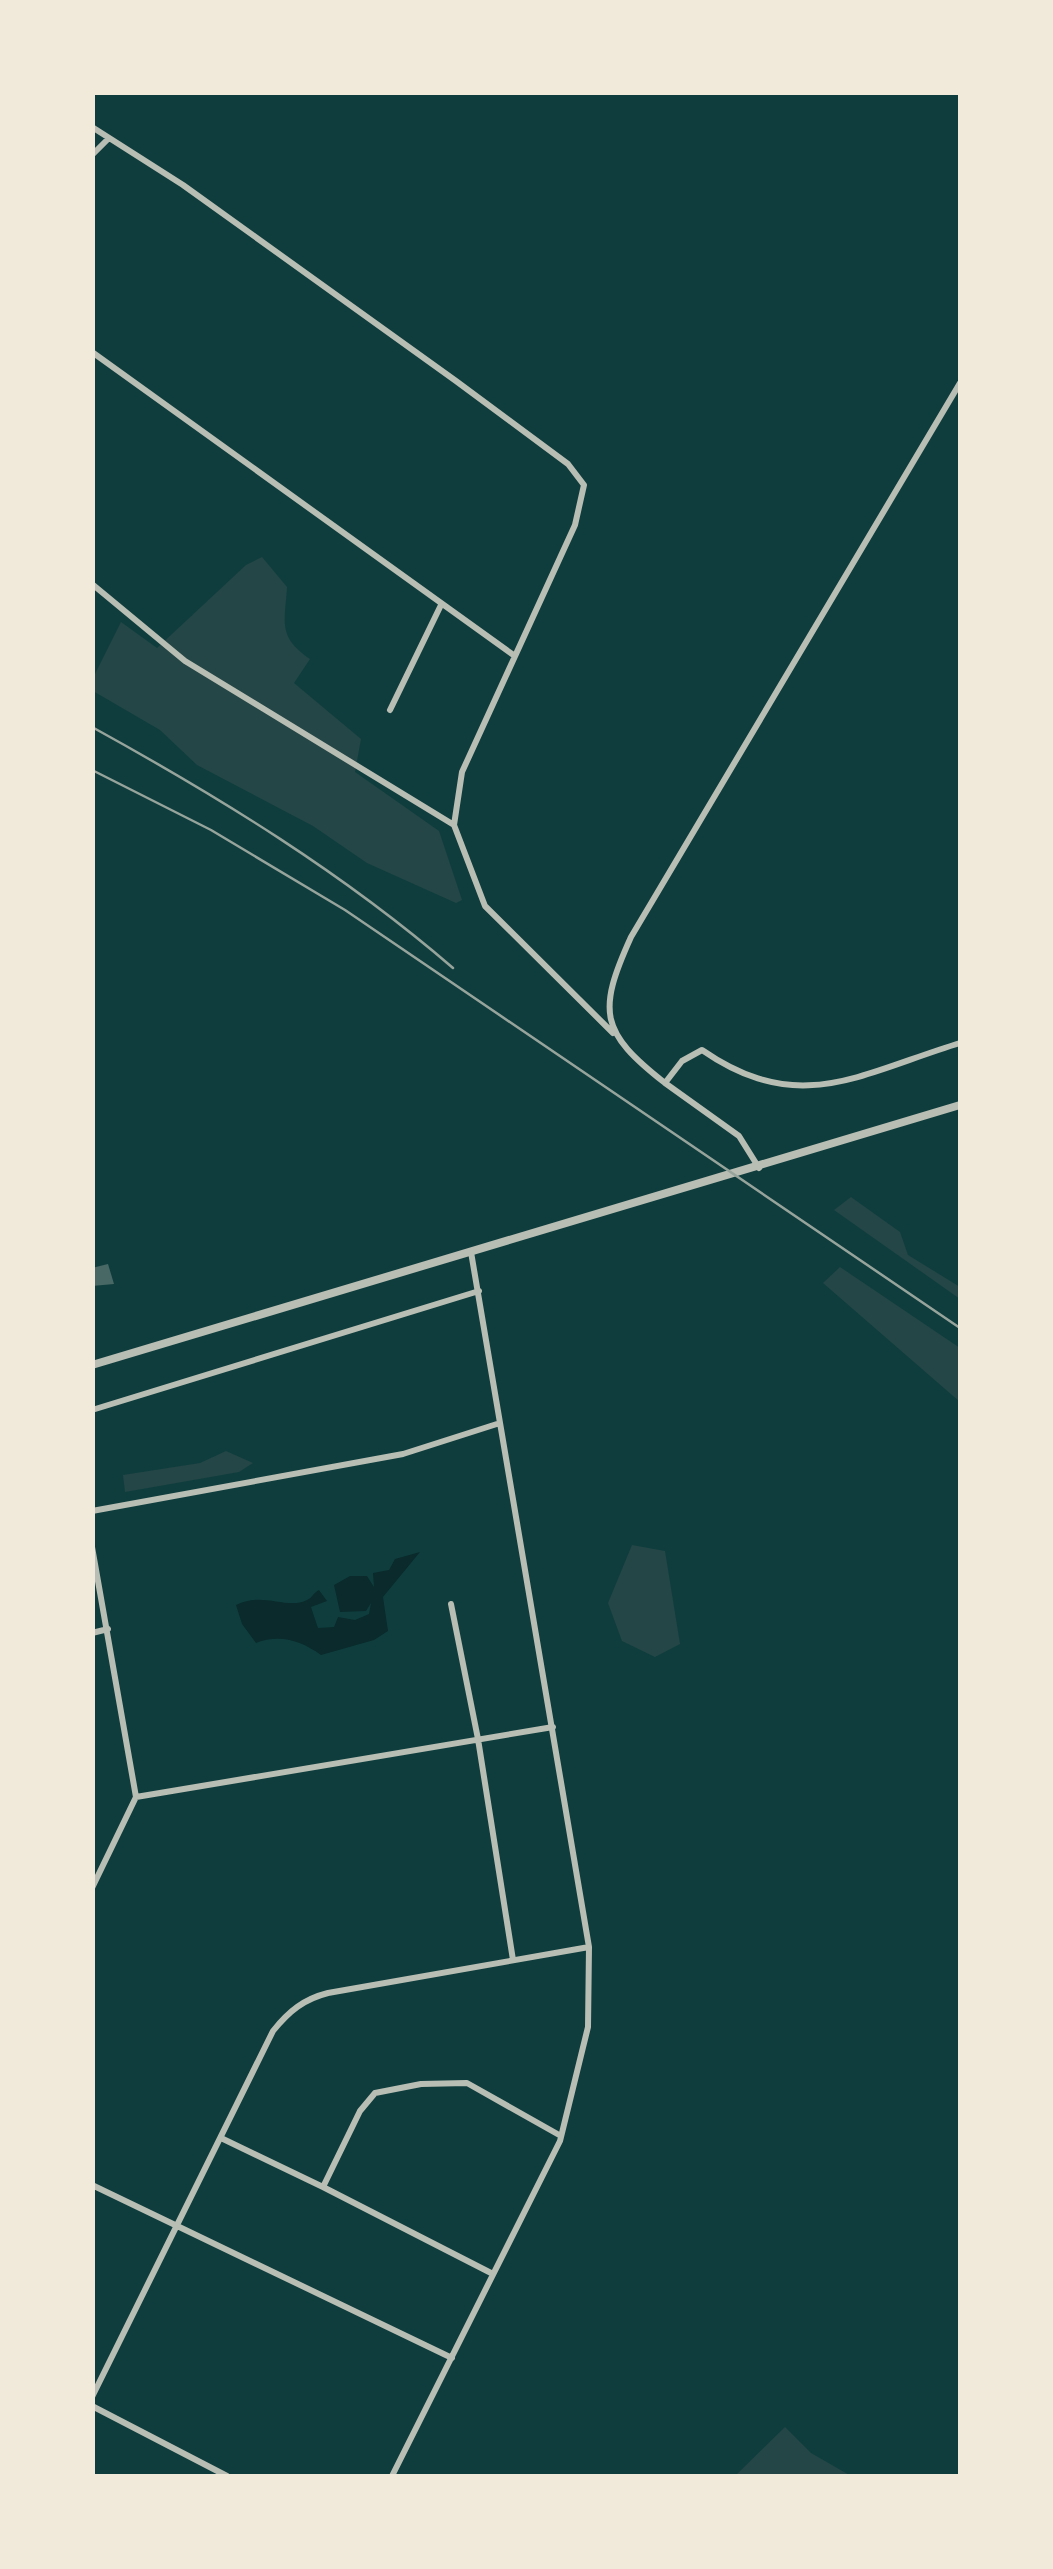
<svg xmlns="http://www.w3.org/2000/svg" width="1053" height="2569" font-family="'DM Sans',sans-serif">
	<rect width="100%" height="100%" fill="#0f3d3e"/>
	<path fill="#244646" d="M262,557L287,587C285,623 277,636 310,659L294,683L361,739L355,772L439,831L462,900L456,903L367,863L313,826L197,765L160,730L93,691V678L121,622L157,648L246,565Z
		M851,1197L900,1232L908,1255L960,1287V1299L834,1210Z
		M840,1267L960,1348V1402L823,1283Z
		M226,1451L253,1463L239,1472L125,1492L123,1475L200,1463Z
		M632,1545L665,1551L680,1644L655,1657L622,1641L608,1603Z
		M785,2427L811,2453L851,2476H735Z"/>
	<path fill="#0a2a2b" d="M420,1552L383,1597L388,1631L374,1640L321,1655C300,1640 279,1634 256,1643L242,1624L236,1605C262,1591 287,1610 307,1600C312,1598 314,1592 319,1590L327,1601L311,1607L318,1628L334,1627L338,1617L355,1620L369,1614L371,1603L366,1611L340,1612L334,1585L350,1576H367L374,1587L373,1573L389,1570L395,1559Z"/>
	<path fill="#486865" d="M108,1264L114,1284L92,1286V1268Z"/>
	<g fill="none" stroke-linecap="round" stroke-linejoin="round">
		<path stroke="#b8beb3" stroke-width="6" d="M92,127L183,185L456,381L568,464L584,485L575,525L462,772L454,825L485,906L613,1033
			M92,155L109,138
			M92,352L512,654
			M960,383L631,937C597,1012 600,1032 665,1083L682,1061L702,1050C799,1117 859,1074 960,1043
			M92,584L185,661L454,825
			M390,710L441,605
			M665,1083L739,1136L759,1168
			M92,1410L479,1291
			M92,1511L403,1454L500,1423
			M92,1547L136,1797
			M451,1604L478,1739L513,1960
			M92,1633L108,1629
			M92,1888L136,1797L553,1727
			M221,2138L323,2187
			M92,2185L452,2358
			M493,2274L323,2187L360,2111L375,2093L421,2084L467,2083L561,2136
			M92,2397L273,2031C289,2011 304,1999 328,1993L589,1947
			M92,2406L227,2476
			M392,2476L560,2141L588,2027L589,1947L471,1252"/>
		<path stroke="#b8beb3" stroke-width="8" d="M92,1365L960,1105"/>
		<path stroke="#97a49c" stroke-width="2.5" d="M92,727C219,797 343,873 453,968
			M92,770L211,830L345,910L960,1328"/>
	</g>
	<rect width="1053" height="2569" fill="none" stroke="#f1e9da" stroke-width="190"/>
</svg>
